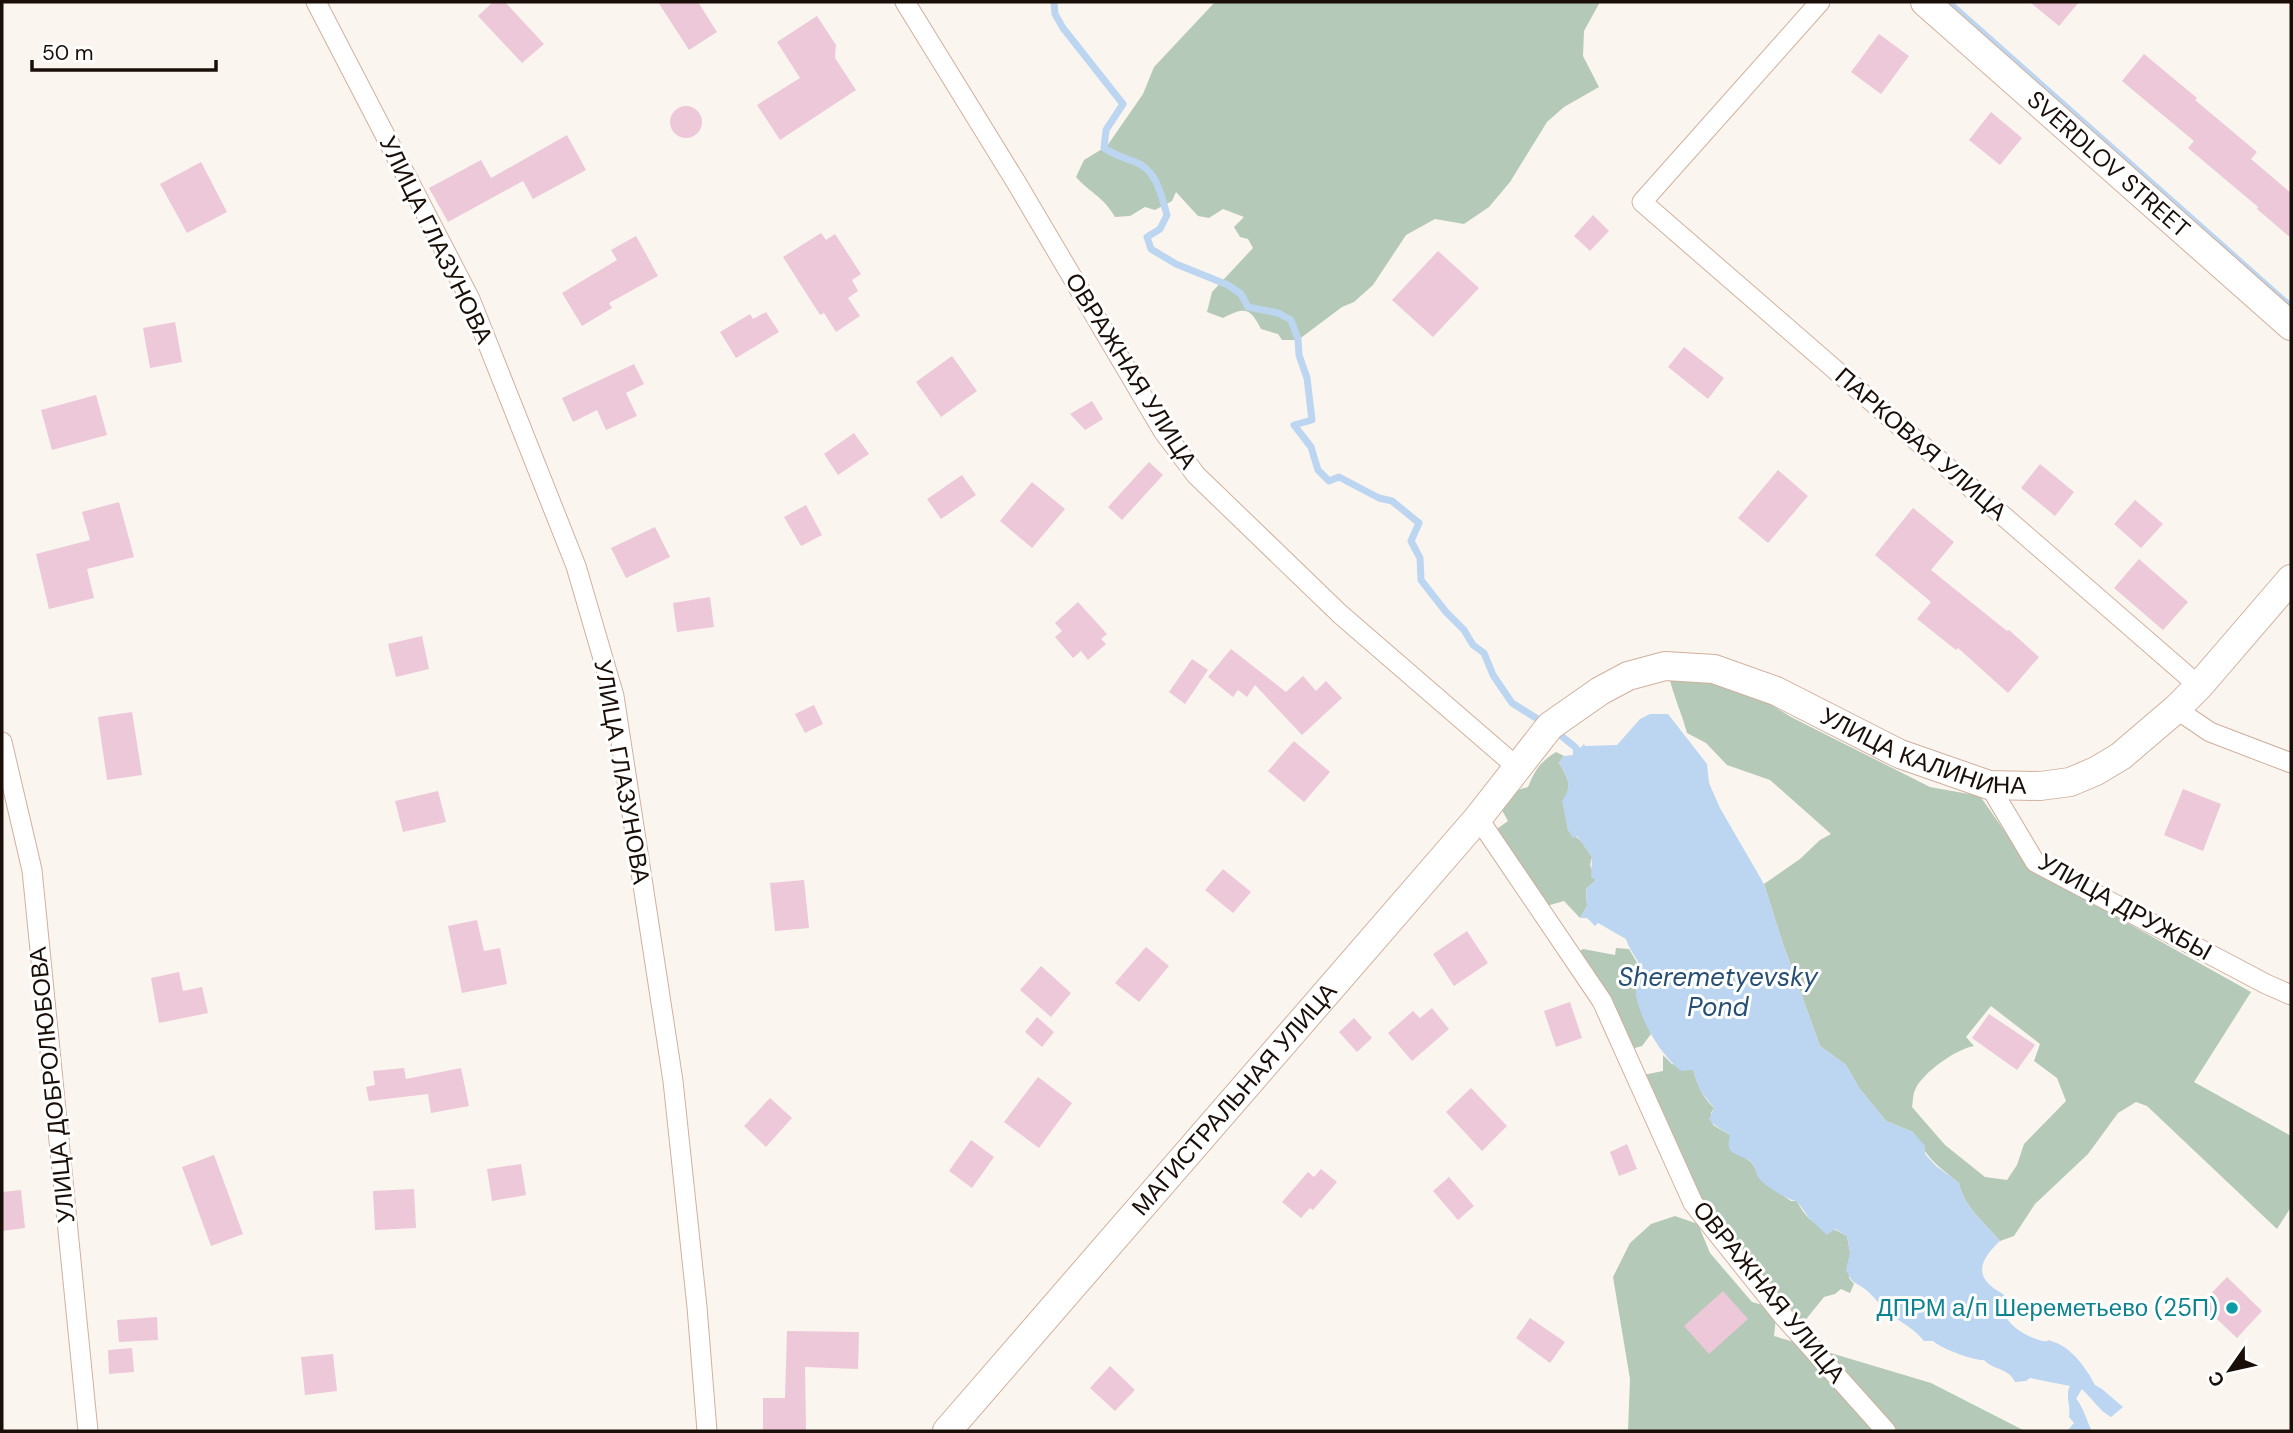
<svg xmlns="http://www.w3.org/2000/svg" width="2293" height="1433" viewBox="0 0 2293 1433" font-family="'DM Sans',sans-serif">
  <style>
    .green { fill: #b4c9b7; fill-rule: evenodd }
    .water { fill: #bcd6f1 }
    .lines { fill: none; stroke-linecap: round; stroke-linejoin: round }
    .stream { stroke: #bcd6f1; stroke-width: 7 }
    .building { fill: #ecc8d9 }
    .street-casing { stroke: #d0b09c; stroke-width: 21 }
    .secondary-casing { stroke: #d0b09c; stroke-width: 30 }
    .street { stroke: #fff; stroke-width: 19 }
    .secondary { stroke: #fff; stroke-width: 28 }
    .culture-dot { fill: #0f9aa8; stroke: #fff; stroke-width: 2.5 }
    .labels { text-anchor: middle; stroke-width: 6; stroke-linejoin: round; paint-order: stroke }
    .street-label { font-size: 24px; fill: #1a0f08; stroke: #fff }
    .culture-label { font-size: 24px; fill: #0d838f; stroke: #fff; text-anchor: end }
    .water-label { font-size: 26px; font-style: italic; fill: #274f74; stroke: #fff }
  </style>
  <rect width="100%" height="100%" fill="#fbf5f0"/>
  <path class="green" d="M1215,2H1600L1584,31L1583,56L1599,87L1564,107L1547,122L1510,182L1489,207L1464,224L1435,219L1406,235L1373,285L1354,302L1342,307L1298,340H1282L1278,334L1261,329C1250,307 1244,307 1223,318L1207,312L1212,292L1253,248L1248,239L1240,237L1234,227L1244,217L1223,209L1209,218L1198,216L1176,192L1172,201L1155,210L1145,207L1130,216L1115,217C1102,195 1091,194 1076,177L1084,160L1107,146L1143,94L1154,67Z
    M1669,677L1714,680L1755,695L1791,717L1930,787L1980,796L2031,869L2251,992L2194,1082L2291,1136V1207L2277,1229L2147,1106L2136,1102L2118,1113L2088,1154L2035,1204L2014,1236L2000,1241C1985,1223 1963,1206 1959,1183C1934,1163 1929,1160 1913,1132L1886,1121L1859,1088L1846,1065L1820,1046L1782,941L1764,884L1800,859L1820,840L1831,834L1770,780L1727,765L1706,743L1687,733C1682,714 1674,697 1669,677ZM1991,1006L2040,1044L2034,1061L2057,1078L2066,1101L2024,1144L2017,1165L2007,1180L1985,1177L1945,1145L1912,1107C1913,1101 1913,1094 1915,1090C1922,1073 1956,1049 1974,1046L1966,1037Z
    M1556,752L1564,756L1559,763C1568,778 1573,786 1563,801L1568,830L1581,841L1592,857L1590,865L1596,880L1586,889L1587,906L1580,918L1564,901L1550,905H1544L1494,831L1508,821L1498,803L1511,792L1528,787C1535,770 1540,762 1556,752Z
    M1616,948L1629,949L1642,971L1641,979L1636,987V995L1651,1034L1642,1046L1635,1048L1629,1046L1577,953L1583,949L1615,955Z
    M1663,1055L1672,1064L1693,1069C1697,1084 1703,1098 1714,1108L1711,1113L1713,1125L1730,1135L1740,1155L1751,1162L1767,1185L1791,1201H1797C1812,1231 1823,1221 1847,1236L1850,1252L1849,1278L1854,1284L1850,1293L1841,1289L1835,1294L1824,1297L1803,1323L1699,1200L1643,1075L1663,1071Z
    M1675,1216L1698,1224L1710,1253L1752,1302L1777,1309L1774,1336L1931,1383L2025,1431H1628L1630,1379L1613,1277L1630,1243L1651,1224Z"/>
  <path class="water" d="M1650,714H1668L1707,764L1709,783L1720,808L1764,884L1782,941L1820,1046L1846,1065L1859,1088L1886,1121L1913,1132L1925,1146V1154L1936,1166L1959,1183C1963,1206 1985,1223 2000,1241C1987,1253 1973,1270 1990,1285C1994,1289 1999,1291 2004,1295C2004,1300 2003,1307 2004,1312C2008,1327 2029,1338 2043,1341C2052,1342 2045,1338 2054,1342C2072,1348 2087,1369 2095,1385L2102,1389L2123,1407L2111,1417C2098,1410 2091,1396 2079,1387L2072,1399C2081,1409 2082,1419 2088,1431H2067L2074,1423L2069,1417C2071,1407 2065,1395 2070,1386L2030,1378L2026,1381L2015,1382C2009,1368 1993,1370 1984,1360C1974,1361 1940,1348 1933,1341H1924C1914,1328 1901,1323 1889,1313C1880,1306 1874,1296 1865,1289C1854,1281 1853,1285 1846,1270L1850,1252L1847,1236L1835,1229L1827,1235L1809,1218L1797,1201C1789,1201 1763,1185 1758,1177C1755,1172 1756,1167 1751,1162C1746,1157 1736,1156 1731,1151C1727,1147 1729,1140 1730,1135L1713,1124L1709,1119L1714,1108L1700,1090L1693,1070L1681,1071C1660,1054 1641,1022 1636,995C1635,986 1642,982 1642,974C1642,963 1629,951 1626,939L1598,923L1595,926L1587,918H1580L1587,906L1586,889L1596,880L1591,877L1592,857L1577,836L1573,838L1568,830L1562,801C1573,786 1568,777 1559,763L1564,756L1573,755V749L1578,745L1580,748L1584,744L1585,746L1617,745L1640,719Z"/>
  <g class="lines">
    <path class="stream" d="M1054,2L1055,14L1063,28L1123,104L1106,130L1104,148C1115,155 1124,158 1135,162C1157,170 1161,195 1167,215L1160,229L1147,237L1151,249L1176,264L1228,285L1241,294L1248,307L1278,313L1291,320L1298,339L1299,355L1307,378L1312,420L1294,425L1311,447L1318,470L1329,481L1339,477L1379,498L1392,501L1419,523L1411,541L1420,558L1421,580L1446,612L1464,630L1473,645L1484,653L1493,675L1512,703L1544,723
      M1948,2L2291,307
      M1554,730L1575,747
      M2079,1387L2072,1399C2081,1409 2082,1419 2088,1431"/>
  </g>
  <path class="building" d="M493,2H505L544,44L522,63L478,16Z
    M658,2H698L717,32L689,50Z
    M2030,2H2079L2059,26Z
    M817,16L836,45L835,58L856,90L780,140L757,105L800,78L777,42Z
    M1879,34L1909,56L1881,94L1851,72Z
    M2144,54L2197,98L2195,100L2257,152L2251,159L2291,193V238L2257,209L2258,207L2188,148L2194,141L2122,81Z
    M670 122a16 16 0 1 1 32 0a16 16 0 1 1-32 0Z
    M1991,112L2022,138L2000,165L1969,140Z
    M567,135L586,170L533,199L523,181L448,222L429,188L481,160L491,178Z
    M201,162L227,212L187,233L160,184Z
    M1593,215L1609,231L1590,251L1574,236Z
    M821,233L826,240L835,234L861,274L852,280L858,291L848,298L860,316L836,332L824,313L820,315L783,257Z
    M636,236L658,276L609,303L612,308L582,326L562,293L617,260L611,250Z
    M1438,251L1479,288L1433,337L1392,300Z
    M766,312L779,332L736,358L720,332L750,314L753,319Z
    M175,322L182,362L150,368L143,328Z
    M1684,347L1724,378L1708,399L1668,367Z
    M952,356L977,391L941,417L916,382Z
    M634,364L644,384L626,393L637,416L606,430L597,410L573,422L562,398Z
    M96,395L107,435L52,450L41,410Z
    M1092,401L1103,419L1085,430L1070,414Z
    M854,433L869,454L838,475L824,454Z
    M1149,462L1163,475L1122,520L1108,507Z
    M2040,464L2074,492L2055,516L2021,488Z
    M1778,470L1808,496L1768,543L1738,518Z
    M962,475L976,495L941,519L927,499Z
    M1032,482L1065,509L1032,548L1000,521Z
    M2135,500L2163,524L2141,548L2114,524Z
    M119,502L134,557L87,569L94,598L49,609L36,554L90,540L82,512Z
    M806,505L822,535L801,546L784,517Z
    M1913,508L1954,542L1931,570L2007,631L2009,630L2039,657L2008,693L1958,648L1956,650L1917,619L1931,602L1875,555Z
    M655,527L670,557L626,578L611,548Z
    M2139,559L2188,602L2163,630L2114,588Z
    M710,597L714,627L677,632L673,603Z
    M1078,602L1107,634L1101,639L1106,644L1088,660L1081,651L1073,658L1055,637L1062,631L1055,623Z
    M422,636L429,669L396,677L388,644Z
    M1231,649L1286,692L1303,676L1316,691L1326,681L1342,698L1302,735L1255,685L1247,697L1238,690L1233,697L1208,677Z
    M1192,659L1208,670L1185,704L1169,692Z
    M814,705L823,724L805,733L795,714Z
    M132,712L142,775L107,780L98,717Z
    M1294,741L1330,772L1304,802L1268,771Z
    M2183,789L2221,804L2203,851L2164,835Z
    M438,791L446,822L403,832L395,801Z
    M1223,869L1251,892L1233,913L1205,890Z
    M804,880L809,928L775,931L770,883Z
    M477,920L484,951L500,948L507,984L462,993L448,926Z
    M1467,931L1488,963L1454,986L1433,954Z
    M1146,947L1169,966L1139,1002L1115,983Z
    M1041,966L1071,993L1051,1017L1020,990Z
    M179,972L183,991L202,987L208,1013L159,1023L151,978Z
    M1570,1002L1582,1038L1556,1047L1544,1011Z
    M1432,1008L1449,1029L1412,1061L1388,1033L1413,1011L1420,1018Z
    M1989,1014L2035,1045L2017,1070L1972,1038Z
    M1037,1017L1054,1032L1042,1047L1025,1032Z
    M1354,1018L1372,1038L1357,1052L1339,1032Z
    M404,1068L406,1079L461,1068L469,1106L431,1113L428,1094L369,1101L366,1087L375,1085L373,1071Z
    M1038,1077L1072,1103L1039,1148L1004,1122Z
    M1471,1088L1507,1126L1482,1151L1446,1112Z
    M770,1098L792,1118L766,1147L744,1126Z
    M971,1140L994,1157L972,1188L949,1171Z
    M1627,1144L1637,1169L1619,1176L1610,1152Z
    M214,1155L243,1234L211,1246L182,1167Z
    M521,1164L526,1195L492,1201L487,1169Z
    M1321,1169L1337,1182L1313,1210L1310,1208L1301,1218L1282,1202L1308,1172L1314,1177Z
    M1449,1177L1474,1206L1458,1220L1433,1191Z
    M414,1189L416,1228L375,1230L373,1191Z
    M21,1190L25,1228L2,1231V1192Z
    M2227,1277L2262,1311L2237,1338L2201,1304Z
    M1723,1291L1748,1319L1709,1354L1684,1326Z
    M157,1317L158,1340L119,1342L117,1320Z
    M1530,1318L1565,1342L1550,1363L1516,1338Z
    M787,1331L859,1332L858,1369L805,1367L806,1431H763V1398H785Z
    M132,1348L134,1372L109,1374L108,1350Z
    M333,1354L337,1391L305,1395L301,1357Z
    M1110,1366L1135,1390L1115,1411L1090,1388Z"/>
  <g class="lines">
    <defs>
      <path id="street" d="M316,2L470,299L576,566L614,696L673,1081L697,1307L707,1431
        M905,2L1016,182L1163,431L1196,475L1340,614L1518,768
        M1820,2L1642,202L2199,686
        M2176,709L2210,732L2291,763
        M2,742L32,870L88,1431
        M1989,785L2035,862L2266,984L2291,995
        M1478,818L1602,1001L1693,1203L1784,1317L1886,1431"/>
      <g id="secondary">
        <path id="s1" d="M1925,2L2291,326"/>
        <path id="s2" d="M947,1431L1478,818L1550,726L1600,691L1628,676L1665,666L1714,669L1776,691L1900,754L1989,785L2040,786L2070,782L2096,771L2121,756L2176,709L2199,686L2291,579"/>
      </g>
    </defs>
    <use href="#street" class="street-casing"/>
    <use href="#secondary" class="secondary-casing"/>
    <use href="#street" class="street"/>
    <use href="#secondary" class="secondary"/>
  </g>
  <circle class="culture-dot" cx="2232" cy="1308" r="7"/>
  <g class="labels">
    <g class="street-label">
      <text dy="8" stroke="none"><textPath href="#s1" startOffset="245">SVERDLOV STREET</textPath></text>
      <text transform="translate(436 240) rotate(64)" y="8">УЛИЦА ГЛАЗУНОВА</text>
      <text transform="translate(1131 371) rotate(58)" y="8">ОВРАЖНАЯ УЛИЦА</text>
      <text transform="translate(1921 444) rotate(41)" y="8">ПАРКОВАЯ УЛИЦА</text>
      <text dy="8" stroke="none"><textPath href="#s2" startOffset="1335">УЛИЦА КАЛИНИНА</textPath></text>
      <text transform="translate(622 772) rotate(80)" y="8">УЛИЦА ГЛАЗУНОВА</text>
      <text transform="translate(2125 907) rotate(29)" y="8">УЛИЦА ДРУЖБЫ</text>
      <text transform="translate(52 1085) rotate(-96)" y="8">УЛИЦА ДОБРОЛЮБОВА</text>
      <text dy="8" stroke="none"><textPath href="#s2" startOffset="439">МАГИСТРАЛЬНАЯ УЛИЦА</textPath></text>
      <text transform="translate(1769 1292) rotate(51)" y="8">ОВРАЖНАЯ УЛИЦА</text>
    </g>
    <g class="culture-label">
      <text x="2218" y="1316">ДПРМ а/п Шереметьево (25П)</text>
    </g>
    <g class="water-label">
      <text x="1718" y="986">Sheremetyevsky<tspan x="1718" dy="30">Pond</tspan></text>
    </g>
  </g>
  <rect width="2293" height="1433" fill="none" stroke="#1a0f08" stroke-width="7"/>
  <g transform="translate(2230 1370) rotate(236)" stroke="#ffffff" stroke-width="5" paint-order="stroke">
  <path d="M0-5L12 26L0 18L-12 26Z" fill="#1a0f08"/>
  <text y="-10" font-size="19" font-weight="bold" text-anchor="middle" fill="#1a0f08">С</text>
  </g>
  <path d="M32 60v10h184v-10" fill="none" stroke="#1a0f08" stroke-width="3.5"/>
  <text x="42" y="60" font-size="21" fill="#1a0f08" stroke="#ffffff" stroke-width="5" paint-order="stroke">50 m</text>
</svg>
